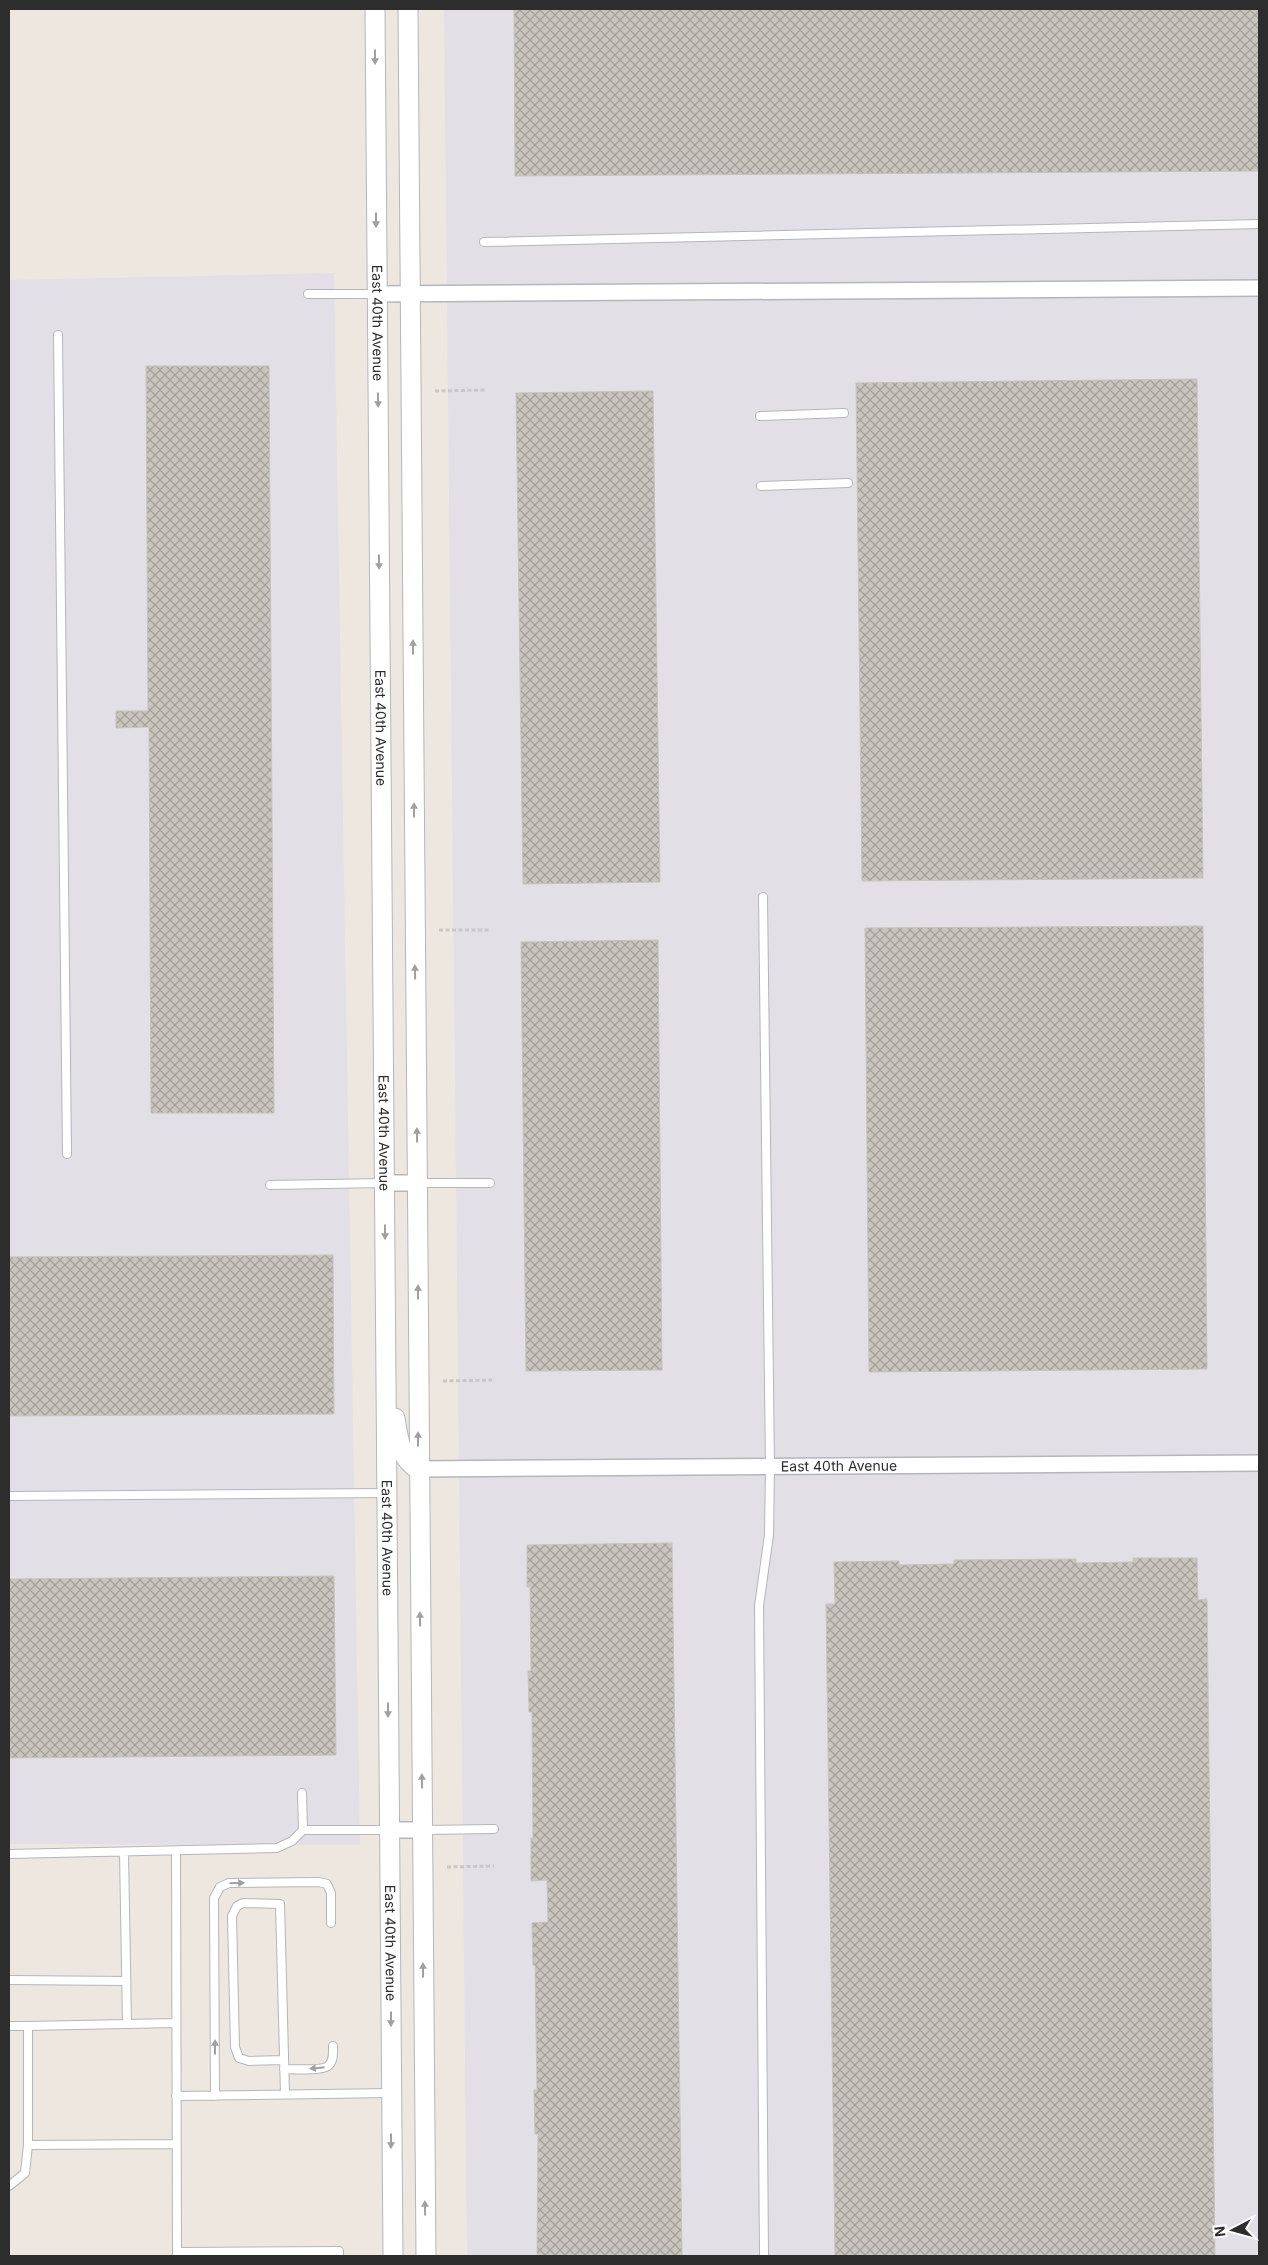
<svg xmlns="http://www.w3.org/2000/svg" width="1268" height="2265" viewBox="0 0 1268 2265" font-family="Inter,sans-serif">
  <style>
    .industrial { fill: #e2e0e6 }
    .building { fill: url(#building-cross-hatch); stroke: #c9c3b9 }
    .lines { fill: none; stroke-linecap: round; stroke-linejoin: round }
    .service-casing { stroke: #b3b6bf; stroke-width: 10 }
    .minor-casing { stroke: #b3b6bf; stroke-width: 18 }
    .tertiary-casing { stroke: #b3b6bf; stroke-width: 21 }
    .path { stroke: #c8c8c8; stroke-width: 3; stroke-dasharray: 4 2.5; stroke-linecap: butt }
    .service { stroke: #fff; stroke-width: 8 }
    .minor { stroke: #fff; stroke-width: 15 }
    .tertiary { stroke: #fff; stroke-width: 19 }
    .oneway { fill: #a0a0a0 }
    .labels { text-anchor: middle; stroke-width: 5; stroke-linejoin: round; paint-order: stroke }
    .street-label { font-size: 14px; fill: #2d2d2d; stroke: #fff }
  </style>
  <defs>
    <pattern id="building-cross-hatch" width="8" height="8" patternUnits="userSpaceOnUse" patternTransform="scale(1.25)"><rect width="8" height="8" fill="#c9c5be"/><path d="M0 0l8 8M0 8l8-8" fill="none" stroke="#a4a09b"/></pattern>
  </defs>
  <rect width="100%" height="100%" fill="#ede7e0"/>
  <path class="industrial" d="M444,9H1259V2256H467Z
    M334,273L360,1845L9,1844V280Z"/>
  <path class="building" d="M514,9H1259V171L515,176Z
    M146,366H269L274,1113H151L149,727L116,728V711H148Z
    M1197,379L1203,878L862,881L856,383Z
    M653,391L660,882L523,884L516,393Z
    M1203,926L1207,1369L869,1372L865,928Z
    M658,940L662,1370L526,1371L521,942Z
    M333,1255L334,1414L9,1416V1257Z
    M672,1543L682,2256H537L538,2134H535L534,2090H537L535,1965H533L532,1923L548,1922L547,1880L531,1881V1838L533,1839L532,1712H529L528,1671H531L530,1587H527V1545Z
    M1133,1558H1197L1198,1600L1207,1599L1215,2256H835L826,1604H835L834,1562L899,1561V1565L954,1564V1560L1076,1559V1563L1133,1562Z
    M334,1576L336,1755L9,1758V1579Z"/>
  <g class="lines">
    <defs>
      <path id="service" d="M484,242L1259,224
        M308,294H377
        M58,335L67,1154
        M760,416L844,413
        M761,486L848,483
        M763,897L770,1467L769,1535L759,1606L764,2256
        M417,1183H490
        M270,1185L385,1183
        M9,1496L387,1493
        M302,1793L303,1830
        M423,1830L494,1829
        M176,1851L177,2256
        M124,1852L127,2024
        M9,1854L277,1848L292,1841L303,1830H389
        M9,1980L126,1981
        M176,2023L28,2026V2145L176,2144
        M9,2026H28
        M284,2060L249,2061L239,2058L235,2047L232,1916L237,1906L243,1903L280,1904L285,2094
        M284,2069C293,2069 322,2071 328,2066C334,2061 333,2053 333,2046
        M176,2096L391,2093
        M215,2096L214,1898L220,1887L229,1883L319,1882L327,1884L331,1893V1923
        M9,2186L25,2173L28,2145
        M177,2252L339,2251V2256"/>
      <g id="minor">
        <path d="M377,294L1259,288"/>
        <path d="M385,1183H417"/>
        <path id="s1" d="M418,1469L1259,1463"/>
        <path d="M389,1830H422"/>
      </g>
      <g id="tertiary">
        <path id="s2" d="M375,9L393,2256"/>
        <path d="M408,9L426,2256"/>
        <path d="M395,1418C398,1436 400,1459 418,1469"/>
      </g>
    </defs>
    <use href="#service" class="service-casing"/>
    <use href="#minor" class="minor-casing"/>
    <use href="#tertiary" class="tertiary-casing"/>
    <path class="path" d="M435,391L485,390
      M439,930H490
      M443,1381L492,1380
      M447,1867L494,1866"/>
    <use href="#service" class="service"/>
    <use href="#minor" class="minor"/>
    <use href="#tertiary" class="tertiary"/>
  </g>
  <defs><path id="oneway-solid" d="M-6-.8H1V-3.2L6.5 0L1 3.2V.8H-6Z" transform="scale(1.25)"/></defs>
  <g class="oneway">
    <use href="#oneway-solid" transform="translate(375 57) rotate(90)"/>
    <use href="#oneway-solid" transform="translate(376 220) rotate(90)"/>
    <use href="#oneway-solid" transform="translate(378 400) rotate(89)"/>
    <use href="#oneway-solid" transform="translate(379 562) rotate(89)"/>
    <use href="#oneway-solid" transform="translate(413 647) rotate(-90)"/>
    <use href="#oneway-solid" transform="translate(414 810) rotate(-90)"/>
    <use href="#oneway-solid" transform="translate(415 972) rotate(-91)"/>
    <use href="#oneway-solid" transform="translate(417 1135) rotate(-91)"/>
    <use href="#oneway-solid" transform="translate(385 1232) rotate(90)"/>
    <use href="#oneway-solid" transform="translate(418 1292) rotate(-90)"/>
    <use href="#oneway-solid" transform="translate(418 1439) rotate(-90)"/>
    <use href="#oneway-solid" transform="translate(420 1619) rotate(-91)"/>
    <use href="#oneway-solid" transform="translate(388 1710) rotate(90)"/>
    <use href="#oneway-solid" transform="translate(422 1781) rotate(-91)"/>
    <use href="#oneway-solid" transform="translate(237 1883) rotate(-1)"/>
    <use href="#oneway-solid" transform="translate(423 1970) rotate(-90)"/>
    <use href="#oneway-solid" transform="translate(391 2019) rotate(90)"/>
    <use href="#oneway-solid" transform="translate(215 2047) rotate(-90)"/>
    <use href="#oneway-solid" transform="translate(317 2068) rotate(174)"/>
    <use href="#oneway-solid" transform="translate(391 2141) rotate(90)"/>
    <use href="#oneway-solid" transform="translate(425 2208) rotate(-91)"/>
  </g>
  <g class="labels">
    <g class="street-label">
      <text dy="5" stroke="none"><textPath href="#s2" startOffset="314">East 40th Avenue</textPath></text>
      <text dy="5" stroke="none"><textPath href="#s2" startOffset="719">East 40th Avenue</textPath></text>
      <text dy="5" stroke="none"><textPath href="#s2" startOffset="1124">East 40th Avenue</textPath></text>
      <text dy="5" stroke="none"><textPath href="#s1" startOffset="421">East 40th Avenue</textPath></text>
      <text dy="5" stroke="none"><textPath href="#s2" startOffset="1529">East 40th Avenue</textPath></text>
      <text dy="5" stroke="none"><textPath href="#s2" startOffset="1934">East 40th Avenue</textPath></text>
    </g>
  </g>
  <rect width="1268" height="2265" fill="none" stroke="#2d2d2d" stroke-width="20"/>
  <g transform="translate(1233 2230) rotate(264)" stroke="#ffffff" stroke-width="4" paint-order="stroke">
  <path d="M0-4L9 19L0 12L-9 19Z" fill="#2d2d2d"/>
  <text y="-8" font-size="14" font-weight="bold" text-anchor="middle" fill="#2d2d2d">N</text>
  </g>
</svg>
